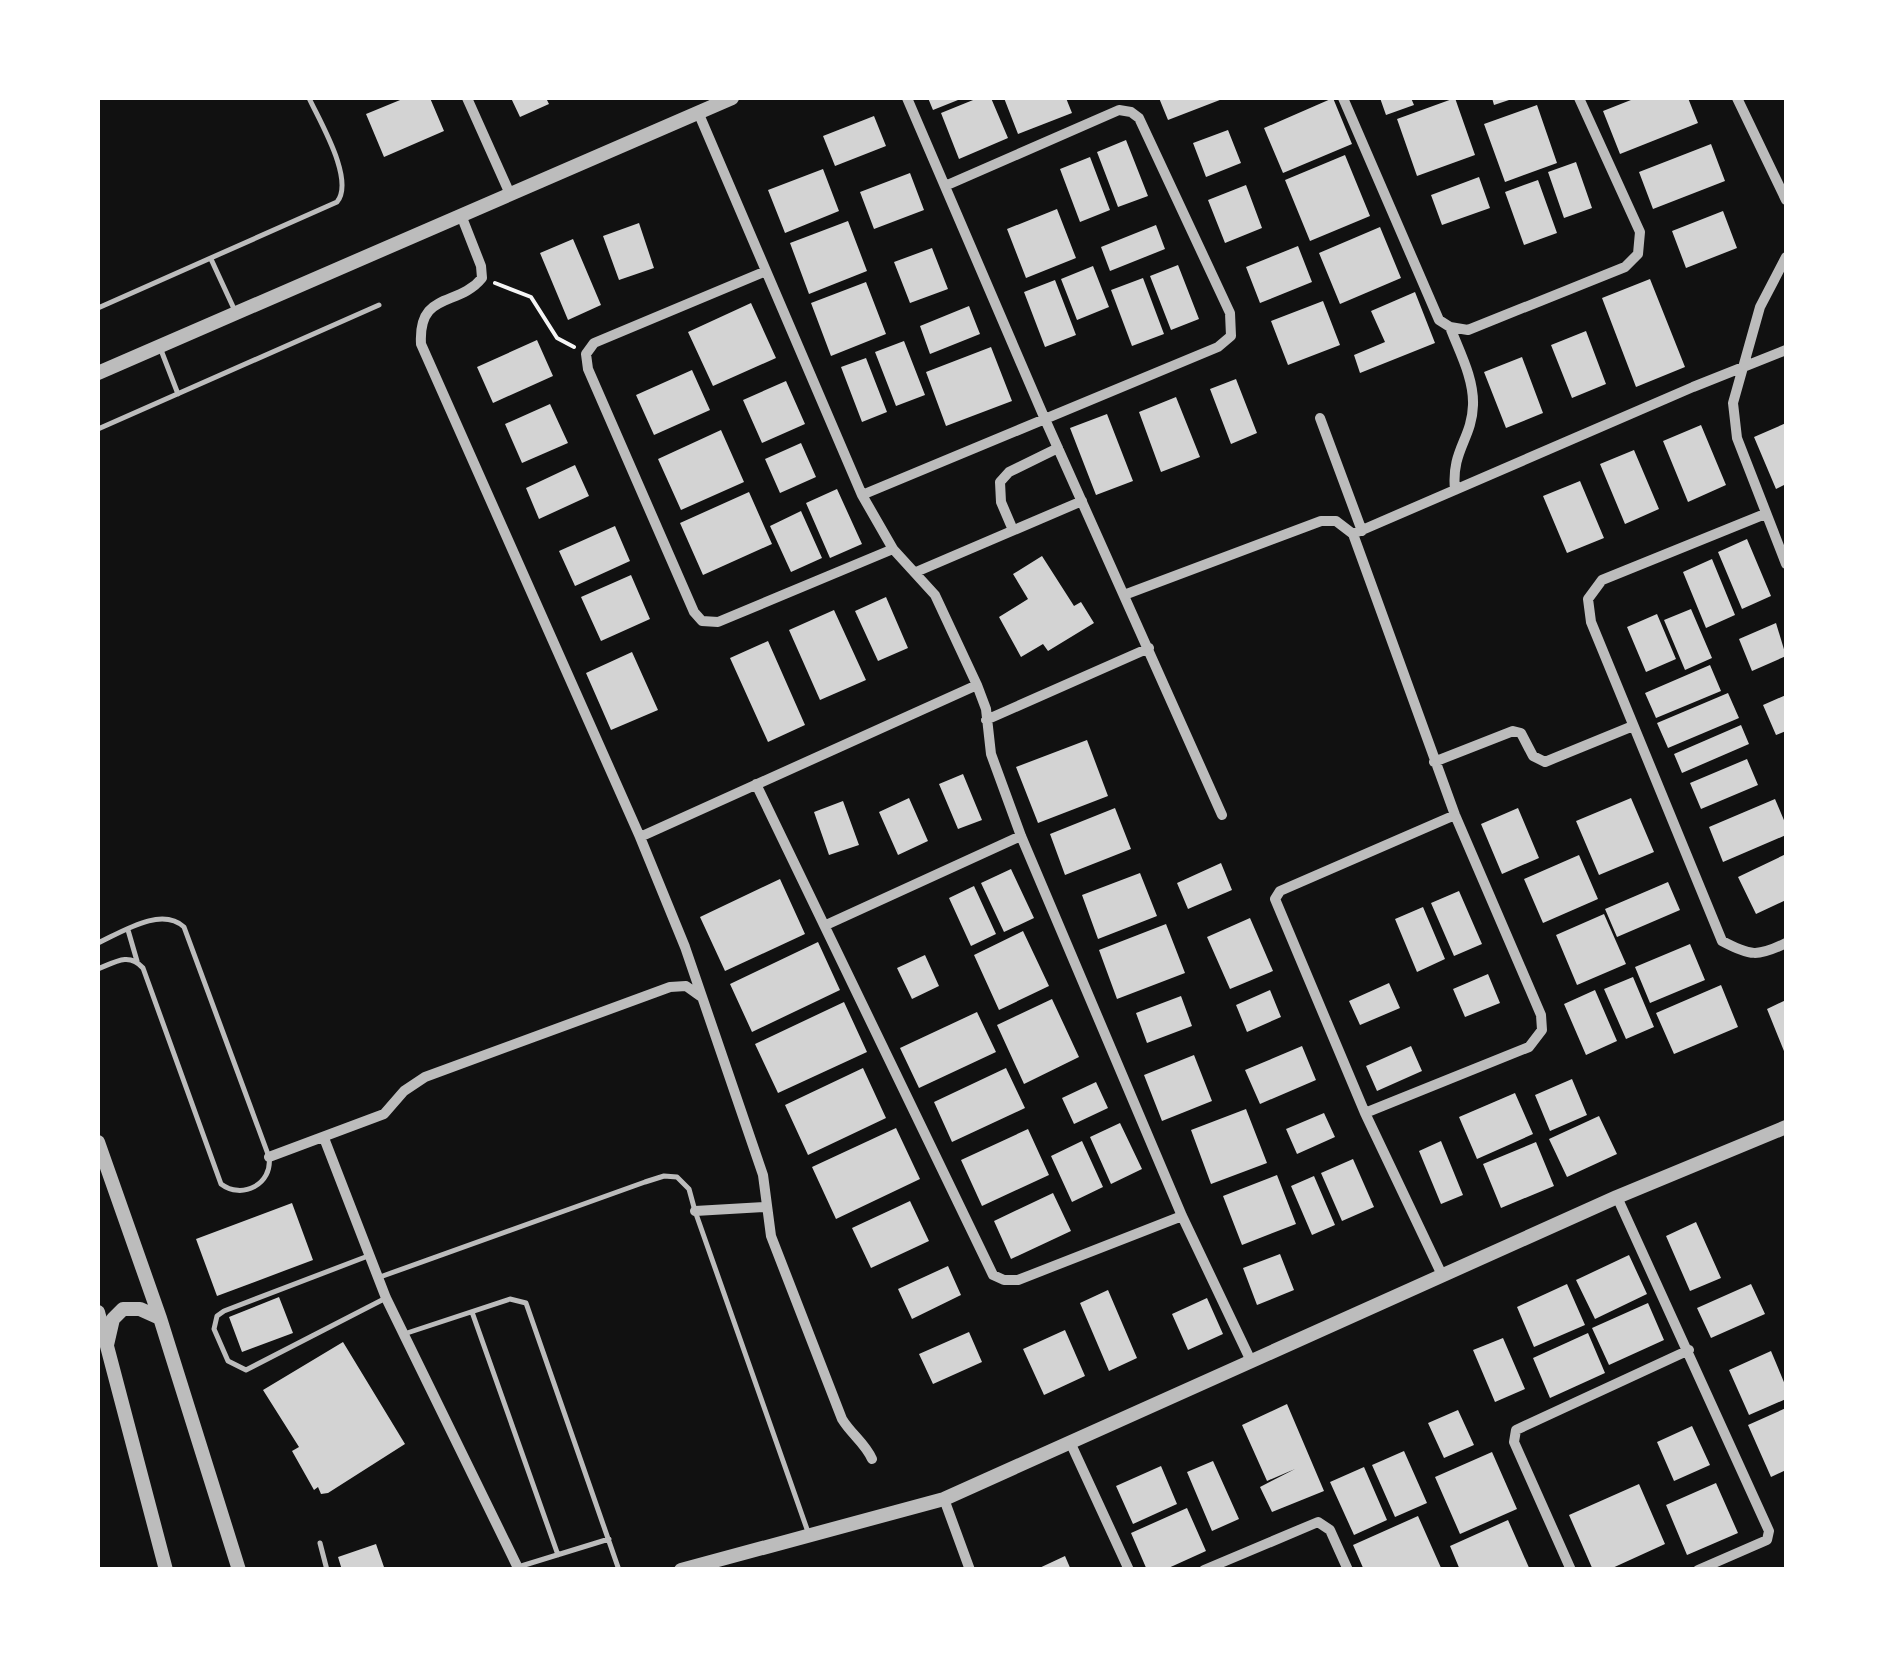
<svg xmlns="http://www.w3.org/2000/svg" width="1884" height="1667" viewBox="0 0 1884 1667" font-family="'Exo 2',sans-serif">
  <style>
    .building { fill: #d3d3d3 }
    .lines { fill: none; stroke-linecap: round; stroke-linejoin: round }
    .path { stroke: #f5f5f5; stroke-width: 4 }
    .service { stroke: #bcbcbc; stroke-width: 5 }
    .minor { stroke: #bcbcbc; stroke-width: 10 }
    .tertiary { stroke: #bcbcbc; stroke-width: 14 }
  </style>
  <rect width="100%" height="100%" fill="#111"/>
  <path class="building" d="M405,98H430L444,131L384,157L366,114Z
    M511,98H546L549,104L520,117Z
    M928,98H963L933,110Z
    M978,98H991L1008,138L959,159L941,113Z
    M1004,98H1066L1072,113L1018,134Z
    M1159,98H1225L1168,120Z
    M1333,98L1352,144L1283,173L1264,128Z
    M1380,98H1411L1414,105L1386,115Z
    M1455,98L1475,155L1417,176L1397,119Z
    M1492,98H1515L1494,105Z
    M1636,98H1688L1698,123L1620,154L1603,111Z
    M1537,105L1557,163L1505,182L1484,124Z
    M874,116L886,146L835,166L823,136Z
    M1228,130L1241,163L1206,177L1193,143Z
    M1126,140L1148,196L1118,207L1097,152Z
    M1711,144L1725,181L1653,209L1639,172Z
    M1345,155L1370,216L1310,241L1285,180Z
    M1090,157L1110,210L1080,222L1060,169Z
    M1576,162L1592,208L1564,218L1548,172Z
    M823,169L839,211L785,233L768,190Z
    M910,173L924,210L874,229L860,192Z
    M1479,177L1490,208L1442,225L1431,195Z
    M1538,180L1557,233L1524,245L1505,192Z
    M1246,185L1262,228L1225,243L1208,200Z
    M1057,209L1076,258L1026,278L1007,229Z
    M1723,211L1737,248L1686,268L1672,231Z
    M848,221L867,271L809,294L790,243Z
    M639,223L654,268L619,280L603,236Z
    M1156,225L1165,249L1110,271L1101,247Z
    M1380,227L1401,278L1340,304L1319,253Z
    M573,239L601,305L568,320L540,253Z
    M1298,246L1312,282L1260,303L1246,267Z
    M932,248L948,289L910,303L894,262Z
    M1178,265L1199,319L1171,330L1150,276Z
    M1093,266L1109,307L1077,320L1061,279Z
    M1143,278L1164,334L1132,346L1111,290Z
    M1650,279L1685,367L1636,387L1602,298Z
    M1055,280L1076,335L1045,347L1024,292Z
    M866,282L886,334L831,356L811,303Z
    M1415,292L1435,343L1360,373L1354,355L1385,342L1371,311Z
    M1323,301L1340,345L1288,365L1271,321Z
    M751,303L776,358L713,386L688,332Z
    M969,306L980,334L930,354L920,326Z
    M1586,331L1606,384L1572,398L1551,345Z
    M537,340L553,376L493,403L477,367Z
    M904,341L925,395L896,406L875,352Z
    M991,347L1012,401L946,426L926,372Z
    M1522,357L1543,413L1506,428L1484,372Z
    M866,358L887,412L862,422L841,367Z
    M692,370L710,410L654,435L636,395Z
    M1236,379L1257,433L1231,444L1210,389Z
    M786,381L805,424L762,443L743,400Z
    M1176,397L1200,457L1161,472L1139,412Z
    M550,404L568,443L522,463L505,424Z
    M1107,414L1133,481L1096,495L1070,428Z
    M1786,423V484L1776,489L1754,437Z
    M1701,425L1726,485L1688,502L1663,441Z
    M721,430L744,482L681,510L658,459Z
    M801,443L816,477L780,493L765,459Z
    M1634,450L1659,509L1625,524L1600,464Z
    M575,465L589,496L539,519L526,488Z
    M1580,481L1604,538L1567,553L1543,496Z
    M837,489L862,544L830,558L806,503Z
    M749,492L772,544L703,575L680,523Z
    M801,511L822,558L791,572L770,526Z
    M615,526L630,561L575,586L559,551Z
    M1747,539L1771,596L1742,609L1718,552Z
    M1042,556L1074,606L1081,602L1094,623L1048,651L1043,644L1021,657L999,617L1028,599L1013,574Z
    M1712,559L1735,615L1706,628L1683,572Z
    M631,575L650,619L601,641L581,597Z
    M886,597L908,648L878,661L855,611Z
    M1691,609L1712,658L1685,670L1664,620Z
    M834,610L866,680L820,700L789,630Z
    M1657,614L1676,659L1646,672L1627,627Z
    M1776,623L1786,656L1752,671L1739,639Z
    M768,641L805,725L768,742L730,658Z
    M632,652L658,710L611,730L586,673Z
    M1710,665L1721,691L1656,718L1645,693Z
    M1728,693L1739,718L1668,748L1657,723Z
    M1786,695V731L1776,735L1763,705Z
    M1741,725L1749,744L1682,773L1674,754Z
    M1087,740L1108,796L1038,823L1016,767Z
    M1747,759L1758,785L1701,809L1690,783Z
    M963,774L982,820L958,829L939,784Z
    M909,798L928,841L898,855L879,812Z
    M1631,798L1654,852L1599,875L1576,821Z
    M1775,799L1786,825V835L1723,862L1709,827Z
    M843,801L859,845L829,855L814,812Z
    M1115,808L1131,849L1065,875L1050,834Z
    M1518,808L1539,858L1502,874L1481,824Z
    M1786,854V900L1756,914L1738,877Z
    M1579,855L1598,899L1543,923L1524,879Z
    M1221,863L1232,890L1188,909L1177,883Z
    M1011,869L1034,918L1004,932L981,883Z
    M1140,873L1157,916L1098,939L1082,895Z
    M780,879L805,934L725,971L700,917Z
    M1668,882L1680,910L1617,937L1605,909Z
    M974,886L996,934L971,946L949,898Z
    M1459,891L1482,944L1454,956L1431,903Z
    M1423,907L1445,959L1417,972L1395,919Z
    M1604,914L1626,964L1577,985L1556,935Z
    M1250,918L1273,971L1230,989L1207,937Z
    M1166,924L1185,973L1117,999L1099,950Z
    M1023,931L1049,986L999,1010L974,955Z
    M818,942L840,990L752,1032L730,984Z
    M1690,944L1705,980L1650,1003L1635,967Z
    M925,955L939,986L912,999L897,968Z
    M1488,974L1500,1003L1465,1017L1453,989Z
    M1633,977L1654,1027L1626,1039L1604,989Z
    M1389,983L1400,1008L1360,1025L1349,1001Z
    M1721,985L1738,1027L1674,1054L1656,1013Z
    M1270,990L1281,1017L1247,1032L1236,1005Z
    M1595,990L1617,1041L1586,1055L1564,1004Z
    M1181,996L1192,1026L1147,1043L1136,1013Z
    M1052,999L1079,1057L1024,1084L997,1025Z
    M1786,1000V1056L1767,1009Z
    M844,1002L867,1052L778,1093L755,1044Z
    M977,1012L996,1052L919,1088L900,1048Z
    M1302,1046L1316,1080L1260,1104L1245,1070Z
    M1411,1046L1422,1071L1377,1091L1366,1066Z
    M1194,1055L1212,1101L1162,1121L1144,1075Z
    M863,1068L886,1118L808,1155L785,1105Z
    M1006,1068L1025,1108L952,1142L934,1102Z
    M1572,1079L1587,1115L1550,1131L1535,1095Z
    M1096,1082L1108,1108L1074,1124L1062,1098Z
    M1515,1093L1533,1134L1477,1159L1459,1117Z
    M1246,1109L1267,1163L1211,1184L1191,1130Z
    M1324,1113L1335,1137L1297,1154L1286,1129Z
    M1599,1116L1617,1154L1567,1177L1549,1139Z
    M1120,1123L1142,1169L1111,1184L1090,1137Z
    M896,1128L920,1179L836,1219L812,1167Z
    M1028,1129L1049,1175L982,1206L961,1160Z
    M1082,1141L1103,1187L1072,1202L1051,1156Z
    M1441,1141L1463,1195L1441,1204L1419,1151Z
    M1536,1142L1554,1186L1501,1208L1483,1164Z
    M1353,1159L1374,1207L1342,1221L1321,1173Z
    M1277,1175L1296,1224L1242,1245L1223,1196Z
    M1314,1176L1335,1225L1312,1235L1291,1186Z
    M1053,1193L1071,1231L1011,1259L994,1221Z
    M910,1201L929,1241L871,1268L852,1228Z
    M292,1203L313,1260L217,1296L196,1239Z
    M1696,1222L1721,1278L1690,1291L1666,1236Z
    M1280,1254L1294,1290L1257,1305L1243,1268Z
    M1629,1255L1647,1294L1595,1319L1576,1280Z
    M948,1266L961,1295L912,1319L898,1289Z
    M1567,1284L1585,1325L1534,1347L1517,1307Z
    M1751,1284L1765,1314L1711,1338L1697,1308Z
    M1108,1290L1137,1358L1109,1371L1080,1303Z
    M279,1297L293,1333L242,1352L229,1317Z
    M1207,1298L1223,1334L1188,1350L1172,1314Z
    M1648,1303L1664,1340L1609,1365L1592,1328Z
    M1065,1330L1085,1376L1044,1395L1023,1349Z
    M969,1332L982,1362L933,1384L919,1354Z
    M1588,1333L1605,1373L1550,1398L1533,1358Z
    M1503,1338L1525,1389L1495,1402L1473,1350Z
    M343,1342L405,1444L328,1493L321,1494L318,1487L314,1490L292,1451L299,1447L263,1390Z
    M1771,1351L1786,1387V1399L1749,1415L1729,1370Z
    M1287,1404L1324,1491L1272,1512L1260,1487L1295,1469L1267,1481L1242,1425Z
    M1786,1408V1470L1771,1477L1748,1425Z
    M1458,1410L1474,1445L1444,1458L1428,1423Z
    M1692,1426L1710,1465L1674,1481L1657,1442Z
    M1404,1451L1427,1503L1395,1517L1372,1465Z
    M1492,1452L1517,1509L1460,1534L1435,1477Z
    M1213,1461L1239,1519L1212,1531L1187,1472Z
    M1161,1466L1177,1504L1133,1524L1116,1486Z
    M1364,1467L1387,1520L1354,1535L1330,1482Z
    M1716,1483L1738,1533L1687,1555L1666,1505Z
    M1639,1484L1665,1544L1608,1570H1593L1569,1515Z
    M1187,1508L1206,1551L1164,1570H1147L1131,1533Z
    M1418,1516L1442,1570H1364L1353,1545Z
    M1508,1520L1530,1570H1460L1450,1546Z
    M376,1544L385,1570H342L338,1557Z
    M1065,1556L1071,1570H1035Z"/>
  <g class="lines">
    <path class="path" d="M495,283L531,297L557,338L574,347"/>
    <path class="service" d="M211,259L235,311
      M98,308L337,202C355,180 320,122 309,98
      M161,350L178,394
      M98,429L379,305
      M128,930L137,961
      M98,943C122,932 161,906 184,927L269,1157C273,1184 242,1200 221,1184L143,968C129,952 115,962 98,969
      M368,1256L224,1311L217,1316L214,1329L228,1361L246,1370L384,1299
      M380,1277L645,1182L664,1176L677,1177L689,1189L695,1211L808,1532
      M472,1312L558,1555
      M404,1334L510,1299L526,1303L619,1570
      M320,1543L327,1570
      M518,1567L609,1539"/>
    <path class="minor" d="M467,98L510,194
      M907,98L1044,417L1222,815
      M1343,98L1439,320L1450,327L1468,330L1625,267L1638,254L1640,232L1579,98
      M1737,98L1786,200
      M698,112L862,495L893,549L935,595L977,685L986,709L991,754L1021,836L1182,1216L1251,1361
      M461,215L481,266L482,278C458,308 418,290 421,344L640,837L685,947L763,1175L771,1236L842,1419C851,1434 865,1443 872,1459
      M1786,257L1760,307L1733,403L1737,438L1786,564
      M766,271L594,343L586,354L588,369L694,612L702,621L718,622L893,549
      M1450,327C1459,351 1474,378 1473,405C1472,439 1451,450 1455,490
      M1320,418L1362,531
      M862,495L1218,347L1231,336L1230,313L1139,118L1131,112L1119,110L945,186
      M1765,514L1602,580L1588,599L1591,622L1722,941C1750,956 1758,957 1786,943
      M1013,530L1001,502L1000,482L1009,472L1058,448
      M1353,534L1693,387L1786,350
      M916,572L1082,501
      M1124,595L1321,521H1336L1353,534L1455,815L1541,1015L1542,1030L1529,1047L1365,1113
      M986,720L1149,648
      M1434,762L1513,731L1521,733L1533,756L1545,762L1633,726
      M756,784L993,1275L1004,1280H1018L1182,1216
      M640,837L977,685
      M826,925L1021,836
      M324,1138L386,1298L519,1570
      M269,1157L384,1114L404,1091L425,1077L670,987L686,986L700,996
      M1617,1197L1769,1531L1767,1540L1698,1570
      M695,1211L765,1207
      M1442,1275L1365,1113L1275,899L1280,891L1455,815
      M1070,1442L1129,1570
      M944,1499L970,1570
      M1204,1570L1318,1522L1330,1530L1348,1570
      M1571,1570L1514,1442L1516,1430L1689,1350"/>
    <path class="tertiary" d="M98,373L732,98
      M98,1142L160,1318L239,1570
      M98,1312L166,1570
      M107,1345L113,1319L123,1309H140L160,1318
      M681,1570L944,1499L1617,1197L1786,1127"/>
  </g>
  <rect width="1884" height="1667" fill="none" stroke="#ffffff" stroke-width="200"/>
</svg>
